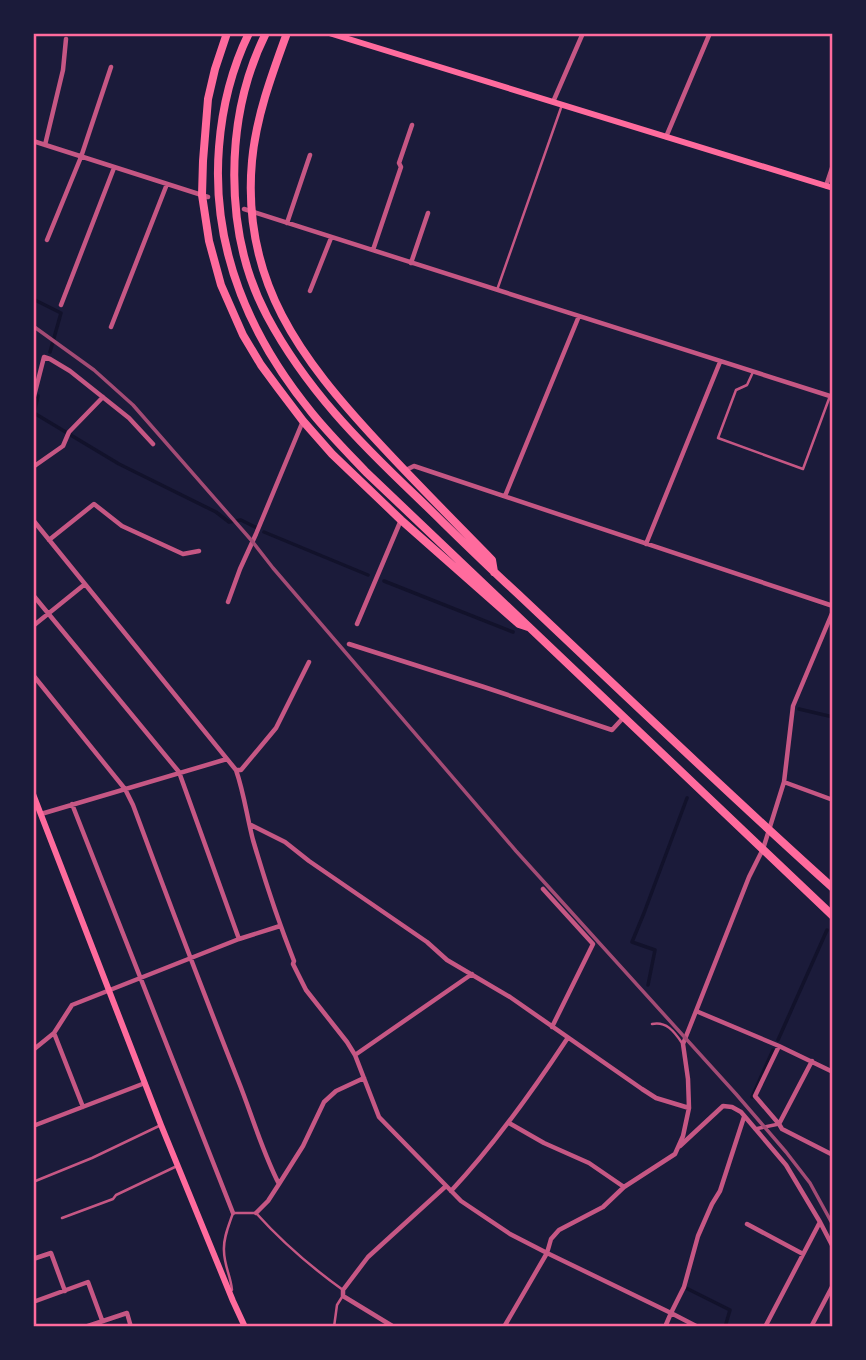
<svg xmlns="http://www.w3.org/2000/svg" width="866" height="1360" viewBox="0 0 866 1360" font-family="'Fira Sans',sans-serif">
  <style>
    .lines { fill: none; stroke-linecap: round; stroke-linejoin: round }
    .stream { stroke: #12122b; stroke-width: 3.5 }
    .service { stroke: #c65784; stroke-width: 2.5 }
    .pedestrian { stroke: #c65784; stroke-width: 3.5 }
    .minor { stroke: #c65784; stroke-width: 4.5 }
    .secondary { stroke: #ff6b9d; stroke-width: 6 }
    .trunk { stroke: #ff6b9d; stroke-width: 8 }
    .rail { stroke: #a44b75; stroke-width: 3.5 }
    .neatline { fill: none; stroke: #ff6b9d; stroke-width: 2.5 }
  </style>
  <rect width="100%" height="100%" fill="#1b1b3a"/>
  <g class="lines">
    <path class="stream" d="M33,299L61,313L50,352
      M38,396L34,413L119,464L216,512L229,522L241,520L255,527
      M264,532L368,575
      M384,581L513,632
      M799,709L833,717
      M648,985L655,950L632,942L644,913L687,798
      M778,1040L827,930
      M752,1097L773,1050
      M684,1287L730,1310L725,1327"/>
    <path class="service" d="M497,290L562,105
      M753,372L747,385L736,390L718,438L803,469L830,396
      M652,1024C666,1021 674,1031 682,1043
      M33,1182L92,1158L161,1125
      M62,1218L113,1199L116,1195L177,1166
      M232,1290C231,1277 224,1265 224,1251C223,1238 229,1225 233,1213H256C282,1242 311,1267 343,1290
      M334,1327L337,1305L342,1297"/>
    <path class="pedestrian" d="M755,1129L779,1124"/>
    <path class="minor" d="M553,102L583,33
      M666,137L710,33
      M33,141L208,197
      M45,145L63,70L66,39
      M826,186L833,165
      M244,209L833,397
      M287,223L310,155
      M47,240L81,157L111,67
      M373,250L401,167L399,163L412,125
      M411,263L428,213
      M310,291L331,238
      M61,305L114,168
      M111,327L167,184
      M33,400L44,357L50,359L70,371L129,418L153,444
      M33,467L63,446L69,432L103,397
      M406,470L414,466L833,606
      M505,496L579,316
      M33,520L236,770C244,793 247,817 253,840C265,881 278,921 294,961L293,964L306,990L347,1042L355,1055L379,1117L461,1201L510,1234L547,1253L671,1313L665,1327
      M49,540L94,504L122,526L183,554L199,551
      M646,544L720,362
      M33,595L179,772L239,939
      M228,602L240,569L256,534L303,421
      M357,624L401,520
      M33,626L85,584
      M349,644L484,687L612,730L623,718
      M33,675L125,789L133,805C167,897 202,989 238,1080C252,1115 262,1151 279,1184L268,1201L256,1213
      M236,770H241L276,728L309,662
      M784,782L833,800
      M72,804L233,1213
      M41,814L227,759
      M251,825L285,842L309,861L427,942L447,960L510,997L642,1089L656,1098L689,1108
      M543,889L593,944L552,1027
      M696,1011L779,1046L833,1072
      M54,1033L83,1107
      M33,1050L54,1033L72,1005L239,939L280,926
      M355,1055L472,974
      M812,1061L779,1124L782,1129L833,1155
      M509,1123L544,1143L589,1163L624,1187
      M779,1124L755,1096L779,1046
      M33,1126L145,1083
      M680,1146L723,1106L732,1107L741,1112L786,1165L820,1222L833,1247
      M279,1184L303,1146L324,1102L336,1091L364,1078
      M451,1191C495,1144 532,1092 567,1039
      M747,1224L803,1254
      M33,1259L51,1253L65,1291
      M33,1302L88,1282L102,1320
      M85,1327L127,1313L131,1327
      M394,1327L343,1296V1290L368,1257L446,1186
      M504,1327L547,1253L551,1239L559,1230L603,1207L624,1187L675,1154L683,1136L689,1108L688,1079L683,1044L749,877L763,849L784,782L793,706L833,611
      M698,1327L671,1313L684,1287L698,1236L712,1204L720,1191L744,1117
      M765,1327L820,1222
      M811,1327L833,1285"/>
    <path class="secondary" d="M329,33L833,188
      M33,794L161,1125L233,1301L245,1327"/>
    <path class="trunk" d="M227,33L215,69L208,99L203,161L202,195L209,241L221,285L243,335L261,365L278,388L303,421L332,454L401,520L519,624L528,627
      M249,33C232,68 222,108 219,147C211,247 249,336 312,413C329,434 348,453 366,472L833,916
      M266,33C224,117 223,233 267,316C306,389 359,442 418,498C451,530 484,563 518,594C622,692 726,792 833,888
      M287,33C272,74 256,117 252,161C241,281 301,359 378,442C415,482 454,521 492,560L494,572"/>
    <path class="rail" d="M33,326L94,370L133,405L252,541L273,568L516,851L736,1094L786,1152L810,1183L833,1225"/>
  </g>
  <rect width="866" height="1360" fill="none" stroke="#1b1b3a" stroke-width="70"/>
  <rect x="35" y="35" width="796" height="1290" class="neatline"/>
</svg>
